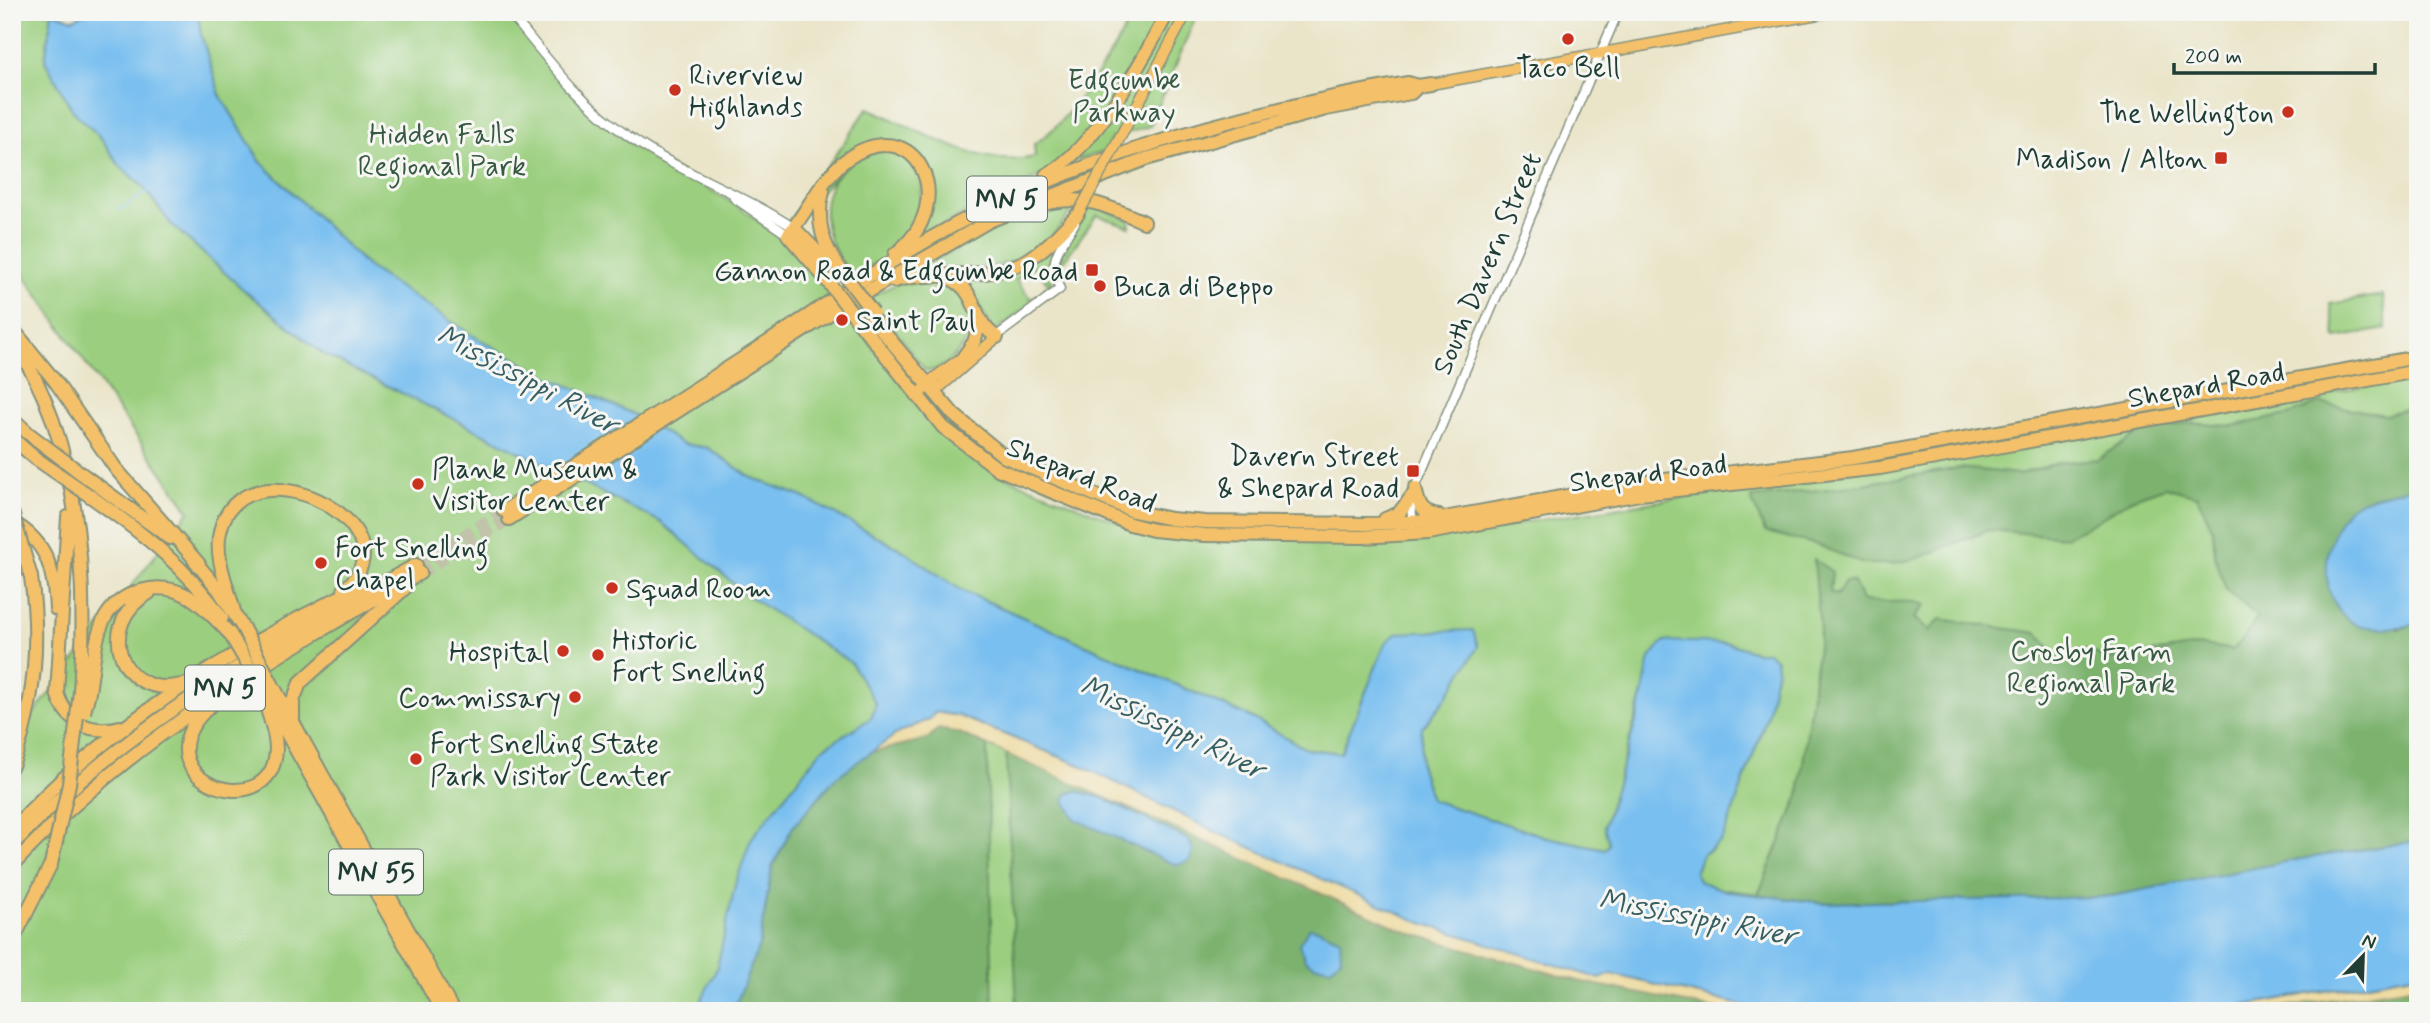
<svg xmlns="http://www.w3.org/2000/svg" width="2430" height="1023" viewBox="0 0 2430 1023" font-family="Mynerve,sans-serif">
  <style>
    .green { fill: #9bcf7f; stroke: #5d865a; stroke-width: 2 }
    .forest { fill: #7cb26e; stroke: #4e7851; stroke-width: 2 }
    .sand { fill: #eeda9e; stroke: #868c69; stroke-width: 2 }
    .water { fill: #79bff0; stroke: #4c7e92; stroke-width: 2 }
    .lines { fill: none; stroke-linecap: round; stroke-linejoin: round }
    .stream { stroke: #79bff0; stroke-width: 2 }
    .highway-tunnel { stroke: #c1c3ab; stroke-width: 12; stroke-dasharray: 12 6; stroke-linecap: butt }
    .minor-casing { stroke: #84917e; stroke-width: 11 }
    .major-casing { stroke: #84917e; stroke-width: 13 }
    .highway-casing { stroke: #84917e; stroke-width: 16 }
    .minor { stroke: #fff; stroke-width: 8 }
    .major { stroke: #f4c16a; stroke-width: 10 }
    .highway { stroke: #f4c16a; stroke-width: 12 }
    .major-bridge-casing { stroke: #84917e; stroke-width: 13; stroke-linecap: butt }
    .highway-bridge-casing { stroke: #84917e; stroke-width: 16; stroke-linecap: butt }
    .major-bridge { stroke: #f4c16a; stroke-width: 10 }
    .highway-bridge { stroke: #f4c16a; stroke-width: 12 }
    .poi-dot { fill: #c8321e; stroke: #f6f6f2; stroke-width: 2.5 }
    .labels { text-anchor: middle; stroke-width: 6; stroke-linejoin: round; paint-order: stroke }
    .shield { fill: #f6f6f2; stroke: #60746d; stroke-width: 2 }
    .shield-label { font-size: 26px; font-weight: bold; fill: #1f3d34 }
    .poi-label { font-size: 28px; fill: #1f3d34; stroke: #f6f6f2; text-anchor: start }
    .park-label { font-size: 28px; fill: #385a43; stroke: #f6f6f2 }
    .street-label { font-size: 28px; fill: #1f3d34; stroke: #f6f6f2 }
    .water-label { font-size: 30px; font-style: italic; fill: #365e63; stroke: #f6f6f2 }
  </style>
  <rect width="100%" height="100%" fill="#f6f6f2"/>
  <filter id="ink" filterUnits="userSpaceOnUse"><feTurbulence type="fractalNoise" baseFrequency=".0143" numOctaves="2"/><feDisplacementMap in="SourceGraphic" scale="14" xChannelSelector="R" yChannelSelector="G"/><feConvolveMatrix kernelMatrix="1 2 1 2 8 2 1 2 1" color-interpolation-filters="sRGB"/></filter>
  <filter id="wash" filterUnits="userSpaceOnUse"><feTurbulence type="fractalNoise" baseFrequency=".00686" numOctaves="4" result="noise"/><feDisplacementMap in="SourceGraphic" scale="28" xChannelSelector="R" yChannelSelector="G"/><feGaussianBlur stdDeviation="1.57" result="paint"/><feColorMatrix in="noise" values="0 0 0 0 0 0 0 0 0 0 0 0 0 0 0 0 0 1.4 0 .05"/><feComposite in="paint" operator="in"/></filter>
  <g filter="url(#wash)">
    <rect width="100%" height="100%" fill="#eae5c9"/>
    <path class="green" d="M12,12H52L45,61L73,111L102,139L120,166L144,188L171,224L245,291L323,354L661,522L747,595L851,662L1422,923L1766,1011H12V742L189,511L12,258Z
      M198,12H507L584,106L624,139L736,205L788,242L941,430L974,459L998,474L1143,532L1410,540L2185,419L2418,376V841L1824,903L1714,888L1698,881L1694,874L1702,855L1712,849L1728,825L1767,716L1777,668L1776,660L1768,652H1755L1728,643L1644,689L1605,826L1609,844L1605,849L1546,837L1431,800L1420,764L1422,728L1444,701L1386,642L1341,753L1306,749L1254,719L961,590L902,550L803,497L750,477L708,448L683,444L633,414L548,377L473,336L368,267L260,161L220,95L201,35Z
      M1133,12H1198L1150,126L1112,138L1104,152L1071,162L1008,191L915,240L933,196L931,176L924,163L917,155L862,147L794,220L791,219L868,108C917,129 981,170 1035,157L1034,144C1066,126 1118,47 1133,12Z
      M886,150L905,155L923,175L919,220L893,253L854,278C810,230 812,162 886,150Z
      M1077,201C1046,257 1010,268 950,271C939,272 921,275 913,271L1030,211Z
      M1089,203L1129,220L1130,227L1097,215L1060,266L1067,276L1061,279L1058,258Z
      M1059,242L1048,265L1053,287L1046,292L1044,289L1049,285L1034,266L1016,280L1031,299L1036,296L1038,299L995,331L963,282L964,277H979Z
      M936,278L961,289L976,323C968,341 949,371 926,371L869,297L896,284Z
      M2383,295L2386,329L2336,338L2330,304Z
      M934,399L967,434L1014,467L1196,527C1116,527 979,467 931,402Z"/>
    <path class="forest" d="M2319,403L2385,415L2418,405V486L2369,499L2398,629L2418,624V841L2295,860L2107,897L1824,903L1758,895L1799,795L1820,631L1814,559L1832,572L1830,592L1837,595L1845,581L1854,582L1862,600C1881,606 1910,597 1925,605L1914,618L1929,631L1940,619L2037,633L2055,653L2086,650L2112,659L2204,645L2233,650L2250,630L2257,616L2226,590L2215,556L2213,530L2197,496L2165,487L2131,499L2097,521L2066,537L1989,530L1921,557L1893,564H1863L1818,545L1765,532L1751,498L1844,487L1960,468L2019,474L2062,462L2098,459L2143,431L2187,423L2232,426L2292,414Z
      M938,729L957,732L987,746L993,1011H733L759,946L772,868L792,828L835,778L868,753L927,739Z
      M1006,754L1083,785L1410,933L1579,981L1724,1011H1017Z
      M2418,986V1011H2257Z"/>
    <path class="sand" d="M935,712L959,716L1080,765L1600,979L1611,974L1766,1011H1724L1579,981L1410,933L957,732L938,729L927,739L868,753L898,733L930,719Z
      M2418,974V986L2257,1011H2214Z"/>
    <path class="water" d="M52,12L73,19L87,12H198L201,35L220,95L260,161L368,267L473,336L548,377L633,414L683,444L708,448L750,477L803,497L902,550L961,590L1254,719L1306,749L1341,753L1386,642L1397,633L1473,630L1478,647L1444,701L1422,728L1420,764L1431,800L1546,837L1605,849L1609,844L1604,826L1638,715L1650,658L1664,641L1728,643L1755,652H1768L1776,660L1777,668L1767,716L1728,825L1721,841L1702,855L1695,873L1698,881L1730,892L1824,903L2107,897L2295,860L2418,841V974L2214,1011H1766L1611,974L1600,979L1422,923L1218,833L1080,765L959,716L935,712L930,719L898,733L835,778L792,828L772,867L759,946L733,1011H696L717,968L735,885L751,839L822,749L871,718L876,704L851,663L747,595L661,522L323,354L245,291L171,224L144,188L120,166L102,139L73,111L45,61Z
      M2418,486V624C2402,628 2364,631 2350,621C2316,598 2323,539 2347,510C2359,497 2400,491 2418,486Z
      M1077,791L1103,798L1189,840L1193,849L1190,861L1177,865L1164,860L1075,819L1064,800L1067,794Z
      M1309,928L1320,930L1340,939L1341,958L1331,968L1314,965L1305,960L1299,944Z"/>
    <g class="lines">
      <path class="stream" d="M119,210L148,191"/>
    </g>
  </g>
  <g filter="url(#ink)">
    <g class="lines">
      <path class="highway-tunnel" d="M416,565L504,511
        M420,573L509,519"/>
      <defs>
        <path id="minor" d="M509,12C546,57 582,106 631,138C682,174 742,193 794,228
          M734,198L788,235
          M994,338L1060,289C1047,259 1059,249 1075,223
          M1413,524L1411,507L1415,488L1618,12"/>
        <path id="major" d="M1431,84L1829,12
          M1124,130L1187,12
          M930,387L941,386L997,337
          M918,396L933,379L964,356"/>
        <path id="highway" d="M1046,175C1095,148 1142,62 1168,12
          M823,191C815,222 823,246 841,270
          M1044,204C1081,193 1110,207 1144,222
          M794,228L830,265
          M943,276C981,287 969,321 997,337
          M826,279L788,235C807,212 822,177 847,159C914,110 963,201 895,254
          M894,281C938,269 989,283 1029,259C1049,247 1062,230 1078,214
          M869,315L954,415L1005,457L1133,511L1171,519L1206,522L1366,524L1427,521L1639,483L1853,458L2418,357
          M859,322L943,427L998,469L1130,524L1153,530L1204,535L1362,537L1428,533L1640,494L1880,468L2418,371
          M12,328L55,381L116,469L199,564
          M12,339C80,438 88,574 80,691
          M964,356L974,342L981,320
          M12,418L28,433
          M12,438L35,458
          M86,477L170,538
          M1415,488C1419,505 1420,513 1439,516
          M90,496C141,532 186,566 222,618
          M504,511C598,450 692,392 785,331C854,286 923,238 998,203C1125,144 1270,107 1408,83L1418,86L1431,84
          M68,517L57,693C66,722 90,735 120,727
          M509,519L834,311L989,221L1146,159L1326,109L1411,93L1418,86
          M1385,519L1399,513L1413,495
          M12,522C48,542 54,571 56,609
          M194,560L219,590L243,628
          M149,593C94,624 120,700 181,685
          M234,611C228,588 214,556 220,532C240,437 421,523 344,590
          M272,684L453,1011
          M262,689L442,1011
          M89,692C93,669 94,638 105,618C121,590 158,581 186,595C203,604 217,621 230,634
          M211,705C129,778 274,830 276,749C276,736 272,724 268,712
          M293,719V701L300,683L406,587
          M12,766C35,705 40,641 31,577
          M12,830C107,724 234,649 360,587
          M12,845C128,724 271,644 416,565
          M12,866C129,740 273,657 420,573
          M12,942L51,864"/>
      </defs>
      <use href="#minor" class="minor-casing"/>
      <use href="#major" class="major-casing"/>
      <use href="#highway" class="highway-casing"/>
      <use href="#minor" class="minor"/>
      <use href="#major" class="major"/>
      <use href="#highway" class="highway"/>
      <defs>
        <path id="major-bridge" d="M1078,214L1124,130"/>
        <path id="highway-bridge" d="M841,270L873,313
          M826,279L859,322
          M28,433L86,477
          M35,458L90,496
          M12,512L31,577
          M243,628L272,684
          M230,634L262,689
          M84,712L89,692
          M51,864L69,784L80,691"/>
      </defs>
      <use href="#major-bridge" class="major-bridge-casing"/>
      <use href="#highway-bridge" class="highway-bridge-casing"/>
      <use href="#major-bridge" class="major-bridge"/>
      <use href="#highway-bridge" class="highway-bridge"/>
    </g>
  </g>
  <g class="poi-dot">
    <circle cx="1568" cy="39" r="7"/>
    <circle cx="675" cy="90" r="7"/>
    <circle cx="2288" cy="112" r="7"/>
    <rect x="2214" y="151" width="14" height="14" rx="3.5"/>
    <rect x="1085" y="263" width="14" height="14" rx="3.5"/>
    <circle cx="1100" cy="286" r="7"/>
    <circle cx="842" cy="320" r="7"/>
    <rect x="1406" y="464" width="14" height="14" rx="3.5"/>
    <circle cx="418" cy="484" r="7"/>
    <circle cx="321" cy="563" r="7"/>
    <circle cx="612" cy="588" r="7"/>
    <circle cx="563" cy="651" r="7"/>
    <circle cx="598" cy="655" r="7"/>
    <circle cx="575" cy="697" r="7"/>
    <circle cx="416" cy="759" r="7"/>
  </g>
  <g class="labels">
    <g class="shield">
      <rect x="967" y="176.5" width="80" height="45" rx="5"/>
      <rect x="185" y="665.5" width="80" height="45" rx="5"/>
      <rect x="329" y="849.5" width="94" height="45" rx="5"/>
    </g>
    <g class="shield-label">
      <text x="1007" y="208">MN 5</text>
      <text x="225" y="697">MN 5</text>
      <text x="376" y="881">MN 55</text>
    </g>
    <g class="poi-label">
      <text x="1568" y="77" text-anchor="middle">Taco Bell</text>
      <text x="689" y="84">Riverview<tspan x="689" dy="32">Highlands</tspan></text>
      <text x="2274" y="122" text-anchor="end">The Wellington</text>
      <text x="2207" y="168" text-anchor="end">Madison / Alton</text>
      <text x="1078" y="280" text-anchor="end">Gannon Road &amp; Edgcumbe Road</text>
      <text x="1114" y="296">Buca di Beppo</text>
      <text x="856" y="330">Saint Paul</text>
      <text x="1399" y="465" text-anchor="end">Davern Street<tspan x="1399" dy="32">&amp; Shepard Road</tspan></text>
      <text x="432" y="478">Plank Museum &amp;<tspan x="432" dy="32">Visitor Center</tspan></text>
      <text x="335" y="557">Fort Snelling<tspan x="335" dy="32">Chapel</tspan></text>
      <text x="626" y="598">Squad Room</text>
      <text x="612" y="649">Historic<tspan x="612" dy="32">Fort Snelling</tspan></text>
      <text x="549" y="661" text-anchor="end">Hospital</text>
      <text x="561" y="707" text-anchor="end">Commissary</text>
      <text x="430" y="753">Fort Snelling State<tspan x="430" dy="32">Park Visitor Center</tspan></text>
    </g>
    <g class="park-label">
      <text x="1124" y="89">Edgcumbe<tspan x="1124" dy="32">Parkway</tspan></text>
      <text x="442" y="143">Hidden Falls<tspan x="442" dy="32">Regional Park</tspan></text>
      <text x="2091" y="660">Crosby Farm<tspan x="2091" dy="32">Regional Park</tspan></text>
    </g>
    <g class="street-label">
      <text transform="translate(1486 263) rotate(-67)" y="10">South Davern Street</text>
      <text transform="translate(2206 384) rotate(-10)" y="10">Shepard Road</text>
      <text transform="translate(1648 472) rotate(-7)" y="10">Shepard Road</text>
      <text transform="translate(1082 474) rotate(22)" y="10">Shepard Road</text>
    </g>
    <g class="water-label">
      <text transform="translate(528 379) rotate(28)" y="10">Mississippi River</text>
      <text transform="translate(1173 727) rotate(26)" y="10">Mississippi River</text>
      <text transform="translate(1698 917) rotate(11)" y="10">Mississippi River</text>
    </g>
  </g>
  <rect width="2430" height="1023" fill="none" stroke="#f6f6f2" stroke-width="42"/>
  <g transform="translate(2363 956) rotate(23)" stroke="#f6f6f2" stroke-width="5" paint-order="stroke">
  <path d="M0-5L12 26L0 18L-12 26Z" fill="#1f3d34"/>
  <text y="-10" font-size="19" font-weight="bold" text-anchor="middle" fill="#1f3d34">N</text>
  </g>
  <path d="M2174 63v10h201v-10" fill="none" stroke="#1f3d34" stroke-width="3.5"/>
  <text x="2185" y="63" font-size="21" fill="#1f3d34" stroke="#f6f6f2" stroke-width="5" paint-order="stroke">200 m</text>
</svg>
